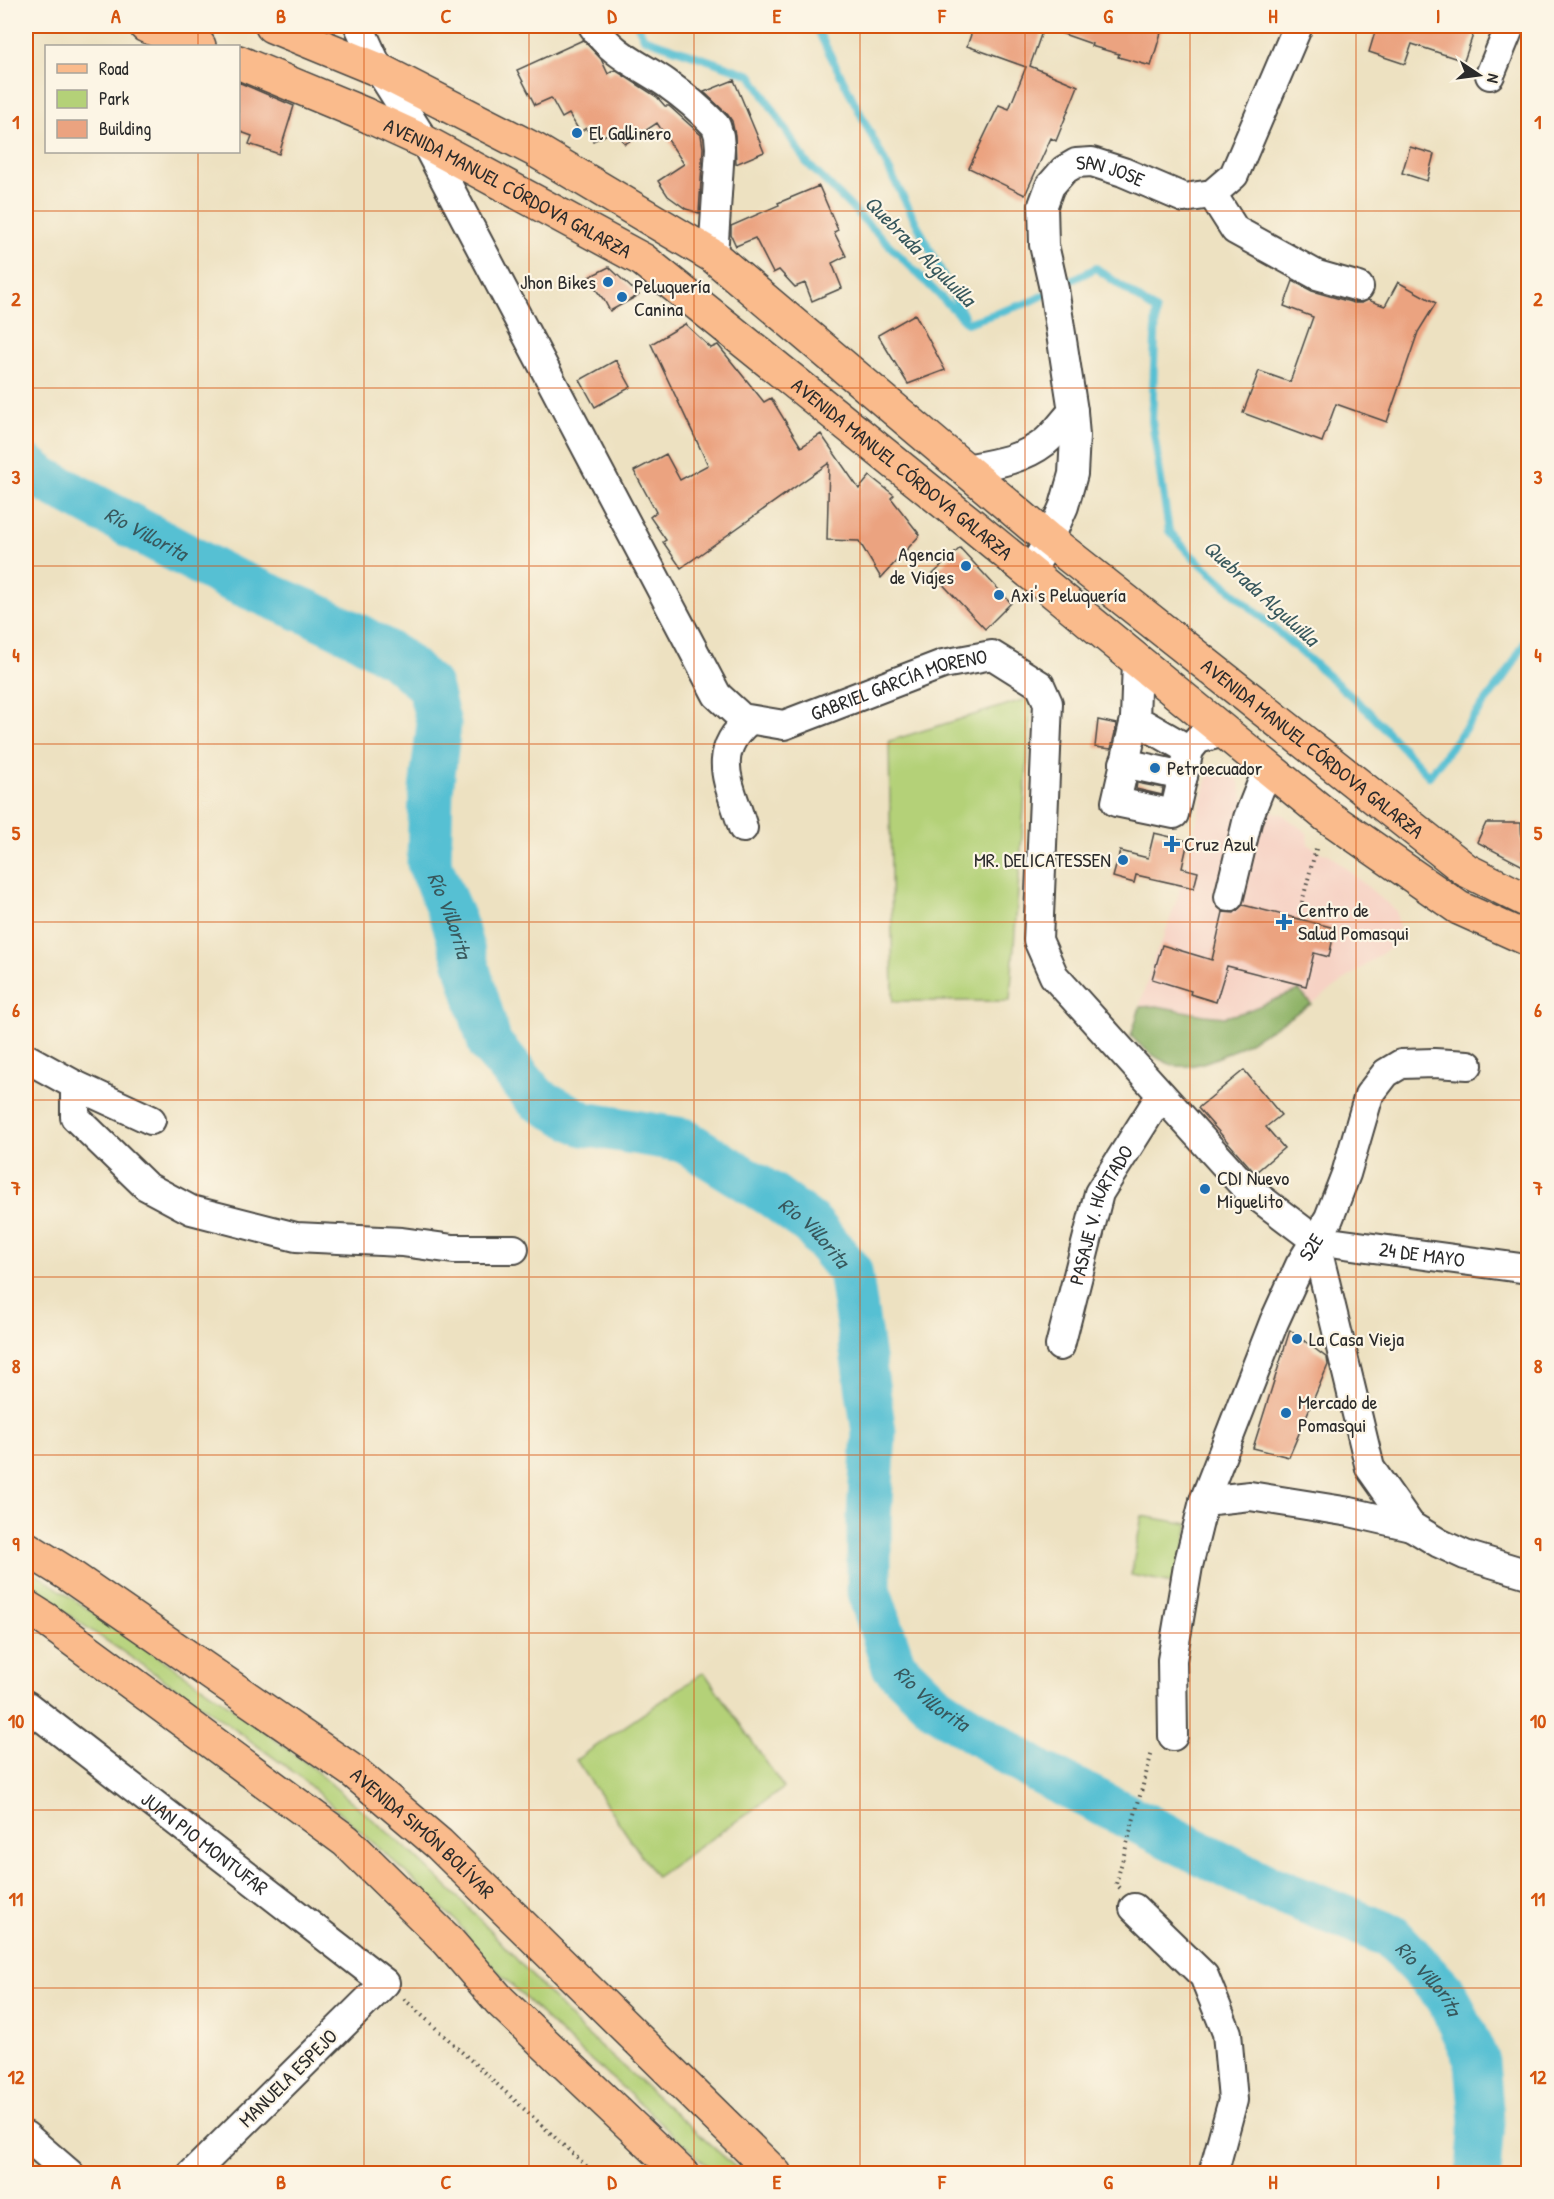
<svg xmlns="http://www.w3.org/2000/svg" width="1554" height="2199" viewBox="0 0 1554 2199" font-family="'Patrick Hand',sans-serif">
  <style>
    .built { fill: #f6d2c4 }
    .green { fill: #b4d178; stroke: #707e52; stroke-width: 1.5 }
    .forest { fill: #8fb368; stroke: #5d6f4a; stroke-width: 1.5 }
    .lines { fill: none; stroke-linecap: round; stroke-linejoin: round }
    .stream { stroke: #56c0d3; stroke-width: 8 }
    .river { stroke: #56c0d3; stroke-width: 45 }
    .building { fill: #eba380 }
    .minor-casing { stroke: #484642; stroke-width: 32 }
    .major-casing { stroke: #484642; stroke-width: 36 }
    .highway-casing { stroke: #484642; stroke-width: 36 }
    .path { stroke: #484642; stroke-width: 4; stroke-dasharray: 1.5 4.5; stroke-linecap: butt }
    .minor { stroke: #fff; stroke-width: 28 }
    .major { stroke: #fabb8c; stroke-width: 33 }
    .highway { stroke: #fabb8c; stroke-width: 33 }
    .grid { fill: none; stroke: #d5540f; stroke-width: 1.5; stroke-opacity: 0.55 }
    .poi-dot { fill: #1f6fb2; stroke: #fcf5e5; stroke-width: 2 }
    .labels { text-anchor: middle; stroke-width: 4.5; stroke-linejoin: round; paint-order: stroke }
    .poi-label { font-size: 20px; fill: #2b2b2b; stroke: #fcf5e5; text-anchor: start }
    .street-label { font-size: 20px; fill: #2b2b2b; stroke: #fcf5e5 }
    .water-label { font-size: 21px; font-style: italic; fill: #38585d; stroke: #fcf5e5 }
    .neatline { fill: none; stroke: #d5540f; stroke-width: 2 }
    .grid-label { font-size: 20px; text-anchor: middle; font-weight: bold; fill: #d5540f }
  </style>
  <rect width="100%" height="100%" fill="#fcf5e5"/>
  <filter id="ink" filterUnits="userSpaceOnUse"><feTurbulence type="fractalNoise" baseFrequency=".0167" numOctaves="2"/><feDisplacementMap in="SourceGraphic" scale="12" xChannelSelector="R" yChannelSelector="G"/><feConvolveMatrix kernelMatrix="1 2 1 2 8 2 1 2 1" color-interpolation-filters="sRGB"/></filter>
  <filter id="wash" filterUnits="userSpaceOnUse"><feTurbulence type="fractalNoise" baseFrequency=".008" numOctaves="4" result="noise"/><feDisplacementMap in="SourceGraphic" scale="24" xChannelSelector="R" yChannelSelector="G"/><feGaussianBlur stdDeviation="1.35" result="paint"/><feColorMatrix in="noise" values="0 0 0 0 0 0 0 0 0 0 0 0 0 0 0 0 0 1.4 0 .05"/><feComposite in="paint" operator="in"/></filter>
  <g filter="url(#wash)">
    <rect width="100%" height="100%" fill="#ede1c1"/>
    <path class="built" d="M1222,771L1238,780L1244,801L1262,809L1282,814L1307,833L1308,844L1322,853L1329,854L1396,911L1399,927L1398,939L1395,944L1311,1004L1255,1037L1212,1061L1193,1066H1176L1157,1057L1131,1036L1155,955L1163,939L1177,899L1209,772Z"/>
    <path class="green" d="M1032,697L1010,1001H893L889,741Z
      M1142,1516L1189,1524L1178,1584L1131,1575Z
      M26,1567L215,1695L309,1765L413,1854L471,1910L581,2029L742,2173H715L624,2089L570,2042L482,1956L458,1923L401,1868L299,1776L204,1707L26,1586Z
      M704,1672L784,1788L656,1877L576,1760Z"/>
    <path class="forest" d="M1299,990L1311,1004C1279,1023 1213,1071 1177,1066C1161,1063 1142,1048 1131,1036L1140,1007L1157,1006L1204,1015L1225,1017L1244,1012Z"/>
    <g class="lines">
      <path class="stream" d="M638,26L644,38L751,75L806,162L967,323L1030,302L1048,293
        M817,26L818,31L964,316
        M1058,287L1096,268L1156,311L1152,421L1169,531L1191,555L1367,710L1429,776L1508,672L1528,637"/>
      <path class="river" id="s1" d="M26,466L42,478L226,577L315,615L360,637L398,659L429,686L439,724L431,791L429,863L454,922L490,1044L537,1099L584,1124L683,1140L773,1196L812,1225L850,1271L874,1432L869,1517V1592L894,1666L935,1706L1039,1772L1267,1886L1391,1936L1447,1996L1477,2062L1482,2121L1478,2174"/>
    </g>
    <g id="blocks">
      <path class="building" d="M974,26H1044L1030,66L1078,86L1056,141L1051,138L1025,195L969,168L999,105L1009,109L1026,67L967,46Z
        M1049,26H1163L1151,66L1118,57L1119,54L1091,46L1092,44L1049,29Z
        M1368,26H1476L1464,61L1412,44L1405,64L1369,52L1375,32L1367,29Z
        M583,40L601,59L608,74L615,70L657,97L665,106H669L701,135L703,148L699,213L686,209L668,196L658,181L684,164L657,123L625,144L616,130L593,141L586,128L580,132L569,114L562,118L551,98L535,105L517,70Z
        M734,80L764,152L736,164L735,135L732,121L728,115L704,92Z
        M238,82L294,106L279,154L249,144L252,136L238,131Z
        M1410,147L1434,154L1427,181L1402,173Z
        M819,186L838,230L834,232L846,256L832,263L842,288L812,301L805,283L795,287L779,270L773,273L755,238L736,246L731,235V226L779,205L778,203Z
        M609,267L639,295L610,311L604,300L587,278Z
        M1293,281L1312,291L1354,303H1362L1368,300L1385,306L1398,282L1436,303L1418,332L1387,422L1336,404L1322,442L1243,413L1259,371L1290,382L1313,317L1284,306Z
        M915,314L945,370L908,384L878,335Z
        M685,324L711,348L718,345L764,402L771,398L801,447L821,434L859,489L870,476L894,495L891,498L920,535L881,578L859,541L827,540L829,463L681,568L663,542L666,540L650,517L656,512L634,471L666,454L680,480L708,465L651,344Z
        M616,360L631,387L595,407L580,380Z
        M960,548L1011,603L985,629L933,574Z
        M1098,720L1117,724L1111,749L1095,747Z
        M1137,783L1163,788L1162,795L1136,789Z
        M1486,823H1521L1523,866L1477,842Z
        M1154,833L1188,841L1182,868L1198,872L1194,888L1136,875L1134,883L1113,877L1120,851L1148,858Z
        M1243,905L1335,928L1329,957L1314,953L1306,986L1227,966L1216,1002L1190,994L1191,991L1152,979L1162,945L1212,960L1223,912L1234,913Z
        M1244,1070L1281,1115L1266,1127L1284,1148L1255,1173L1198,1108Z
        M1290,1330L1327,1358L1328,1365L1289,1457L1253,1448Z"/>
    </g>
  </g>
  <g filter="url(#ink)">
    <use href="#blocks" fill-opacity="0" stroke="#484642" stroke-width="1.5"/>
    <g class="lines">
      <defs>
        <g id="minor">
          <path id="s2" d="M359,26L379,70L425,142L717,695L742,718L784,725L943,664L992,655L1040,685L1048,703L1038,940L1054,976L1245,1187L1315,1240L1370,1468L1411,1526L1439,1543L1465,1555L1528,1574"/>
          <path d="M593,26C613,55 638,64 666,83C683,95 702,111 716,126L719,136L720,148L713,256"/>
          <path d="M1490,75L1510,26"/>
          <path d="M1212,194L1235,230L1317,275L1359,287"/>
          <path d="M965,469C993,464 1022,460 1045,442C1055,434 1064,421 1073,411"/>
          <path id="s3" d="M1030,573L1049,540L1064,506L1073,474L1075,436L1073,411L1054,289L1044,245L1043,205L1050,186L1064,170L1076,163L1092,162L1123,172L1184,198L1212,194L1234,175L1298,26"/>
          <path d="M1137,661L1135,719L1116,802L1174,814L1189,750L1198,739L1224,732"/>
          <path d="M1135,719L1189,750"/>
          <path d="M1124,763L1183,776"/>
          <path d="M743,828C731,786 708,753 750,720"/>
          <path d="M1229,897L1248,818L1268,768"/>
          <path d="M26,1058L75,1085L151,1120"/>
          <path d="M75,1085V1117L146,1186L191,1210L296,1237L402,1242L453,1249H514"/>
          <path id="s4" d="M1315,1240L1528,1269"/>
          <path id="s5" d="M1060,1346L1099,1193L1161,1095"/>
          <path d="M1204,1501L1250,1496L1350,1512L1411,1526"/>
          <path id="s6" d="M26,1705L385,1983L192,2174"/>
          <path id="s7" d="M1173,1736L1172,1660L1188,1566L1204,1501L1274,1322L1300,1265L1329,1218L1346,1174L1369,1095L1386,1073L1401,1064L1434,1063L1468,1065"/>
          <path d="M1134,1908L1204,1976L1227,2033L1233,2100L1213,2174"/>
          <path d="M26,2136L70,2174"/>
        </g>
        <g id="major">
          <path d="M146,26L199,46"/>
          <path id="s8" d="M272,26L379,70L535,150L713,256L1049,540L1466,870L1528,901"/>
          <path id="s9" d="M238,62L366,115L425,142L643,260L972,525L1327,816L1459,908L1528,939"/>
        </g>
        <g id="highway">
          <path id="s10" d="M26,1548L66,1573L354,1772L439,1844L775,2174"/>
          <path d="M26,1607L45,1619L346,1841L448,1941L500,2001L682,2174"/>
        </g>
      </defs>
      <use href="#minor" class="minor-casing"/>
      <use href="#major" class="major-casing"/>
      <use href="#highway" class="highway-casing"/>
      <path class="path" d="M1299,914L1317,845
        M1120,1888L1116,1884L1152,1752
        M404,1999L595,2174"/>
      <use href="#minor" class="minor"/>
      <use href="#major" class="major"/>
      <use href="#highway" class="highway"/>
    </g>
  </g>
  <path class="grid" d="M198,26V46M364,26V2174M529,26V2174M694,26V2174M860,26V2174M1025,26V2174M1190,26V2174M1356,26V2174M198,152V2174M26,211H1528M26,388H1528M26,566H1528M26,744H1528M26,922H1528M26,1100H1528M26,1277H1528M26,1455H1528M26,1633H1528M26,1810H1528M26,1988H1528"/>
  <g class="poi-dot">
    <circle cx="577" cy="133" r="6"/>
    <circle cx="608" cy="282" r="6"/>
    <circle cx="622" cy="297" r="6"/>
    <circle cx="966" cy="566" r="6"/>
    <circle cx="999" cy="595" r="6"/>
    <circle cx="1155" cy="768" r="6"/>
    <path d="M1169 835h6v6h6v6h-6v6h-6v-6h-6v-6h6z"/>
    <circle cx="1123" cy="860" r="6"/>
    <path d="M1281 913h6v6h6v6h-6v6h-6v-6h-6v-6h6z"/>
    <circle cx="1205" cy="1189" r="6"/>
    <circle cx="1297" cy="1339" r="6"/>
    <circle cx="1286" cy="1413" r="6"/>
  </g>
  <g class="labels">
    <g class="poi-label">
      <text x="589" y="140">El Gallinero</text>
      <text x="596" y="289" text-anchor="end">Jhon Bikes</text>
      <text x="634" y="293">Peluquería<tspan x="634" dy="23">Canina</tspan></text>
      <text x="954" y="561" text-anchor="end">Agencia<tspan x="954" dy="23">de Viajes</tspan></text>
      <text x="1011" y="602">Axi's Peluquería</text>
      <text x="1167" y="775">Petroecuador</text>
      <text x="1184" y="851">Cruz Azul</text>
      <text x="1111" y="867" text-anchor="end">MR. DELICATESSEN</text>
      <text x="1298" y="917">Centro de<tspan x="1298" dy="23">Salud Pomasqui</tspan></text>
      <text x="1217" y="1185">CDI Nuevo<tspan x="1217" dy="23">Miguelito</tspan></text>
      <text x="1309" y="1346">La Casa Vieja</text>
      <text x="1298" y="1409">Mercado de<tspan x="1298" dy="23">Pomasqui</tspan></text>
    </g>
    <g class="street-label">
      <text dy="7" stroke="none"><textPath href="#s3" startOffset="471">SAN JOSE</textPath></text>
      <text dy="7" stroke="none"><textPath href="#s9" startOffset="298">AVENIDA MANUEL CÓRDOVA GALARZA</textPath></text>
      <text dy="7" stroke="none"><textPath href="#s9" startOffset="784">AVENIDA MANUEL CÓRDOVA GALARZA</textPath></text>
      <text dy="7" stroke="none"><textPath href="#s2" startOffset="958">GABRIEL GARCÍA MORENO</textPath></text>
      <text dy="7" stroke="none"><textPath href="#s8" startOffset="1274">AVENIDA MANUEL CÓRDOVA GALARZA</textPath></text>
      <text dy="7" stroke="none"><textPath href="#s5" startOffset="138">PASAJE V. HURTADO</textPath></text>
      <text dy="7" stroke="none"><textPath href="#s7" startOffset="514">S2E</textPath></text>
      <text dy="7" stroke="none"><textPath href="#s4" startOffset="108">24 DE MAYO</textPath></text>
      <text dy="7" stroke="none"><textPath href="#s10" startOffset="489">AVENIDA SIMÓN BOLÍVAR</textPath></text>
      <text dy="7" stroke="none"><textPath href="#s6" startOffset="226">JUAN PIO MONTUFAR</textPath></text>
      <text transform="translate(288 2078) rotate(-45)" y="7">MANUELA ESPEJO</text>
    </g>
    <g class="water-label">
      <text transform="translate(920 251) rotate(45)" y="7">Quebrada Alguluilla</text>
      <text dy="7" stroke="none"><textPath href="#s1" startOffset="138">Río Villorita</textPath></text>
      <text transform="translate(1261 593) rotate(42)" y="7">Quebrada Alguluilla</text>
      <text dy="7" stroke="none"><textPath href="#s1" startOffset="696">Río Villorita</textPath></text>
      <text dy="7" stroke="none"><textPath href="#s1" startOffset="1218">Río Villorita</textPath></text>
      <text dy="7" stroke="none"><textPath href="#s1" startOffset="1722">Río Villorita</textPath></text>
      <text dy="7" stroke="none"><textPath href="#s1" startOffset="2298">Río Villorita</textPath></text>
    </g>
  </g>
  <rect width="1554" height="2199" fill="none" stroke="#fcf5e5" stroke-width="66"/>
  <rect x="45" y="45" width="195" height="108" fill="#fcf5e5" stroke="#a8a49b" stroke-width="1.5"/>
  <rect x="57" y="64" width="30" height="9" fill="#fabb8c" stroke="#a8a49b" stroke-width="1.5"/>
  <text x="99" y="75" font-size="18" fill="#2b2b2b">Road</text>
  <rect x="57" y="90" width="30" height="18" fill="#b4d178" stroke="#a8a49b" stroke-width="1.5"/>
  <text x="99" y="105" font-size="18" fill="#2b2b2b">Park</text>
  <rect x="57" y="120" width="30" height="18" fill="#eba380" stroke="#a8a49b" stroke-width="1.5"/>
  <text x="99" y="135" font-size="18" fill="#2b2b2b">Building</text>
  <g transform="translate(1479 75) rotate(103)" stroke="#fcf5e5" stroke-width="4.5" paint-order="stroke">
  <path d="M0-4.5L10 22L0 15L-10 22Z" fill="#2b2b2b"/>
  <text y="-9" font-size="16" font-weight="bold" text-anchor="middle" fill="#2b2b2b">N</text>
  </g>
  <rect x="33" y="33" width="1488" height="2133" class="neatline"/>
  <g class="grid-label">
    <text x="116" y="23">A</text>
    <text x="281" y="23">B</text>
    <text x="446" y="23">C</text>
    <text x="612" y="23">D</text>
    <text x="777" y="23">E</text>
    <text x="942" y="23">F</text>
    <text x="1108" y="23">G</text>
    <text x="1273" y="23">H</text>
    <text x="1438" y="23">I</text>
    <text x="16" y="129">1</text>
    <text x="1538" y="129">1</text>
    <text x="16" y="306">2</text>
    <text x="1538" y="306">2</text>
    <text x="16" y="484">3</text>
    <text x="1538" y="484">3</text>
    <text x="16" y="662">4</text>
    <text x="1538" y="662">4</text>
    <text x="16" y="840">5</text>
    <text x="1538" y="840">5</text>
    <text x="16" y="1017">6</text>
    <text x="1538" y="1017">6</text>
    <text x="16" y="1195">7</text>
    <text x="1538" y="1195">7</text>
    <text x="16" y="1373">8</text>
    <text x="1538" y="1373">8</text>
    <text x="16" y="1551">9</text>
    <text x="1538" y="1551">9</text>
    <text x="16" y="1728">10</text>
    <text x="1538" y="1728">10</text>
    <text x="16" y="1906">11</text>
    <text x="1538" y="1906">11</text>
    <text x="16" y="2084">12</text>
    <text x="1538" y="2084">12</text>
    <text x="116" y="2189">A</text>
    <text x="281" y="2189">B</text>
    <text x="446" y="2189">C</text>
    <text x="612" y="2189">D</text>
    <text x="777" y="2189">E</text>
    <text x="942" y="2189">F</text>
    <text x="1108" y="2189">G</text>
    <text x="1273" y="2189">H</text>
    <text x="1438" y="2189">I</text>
  </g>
</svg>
